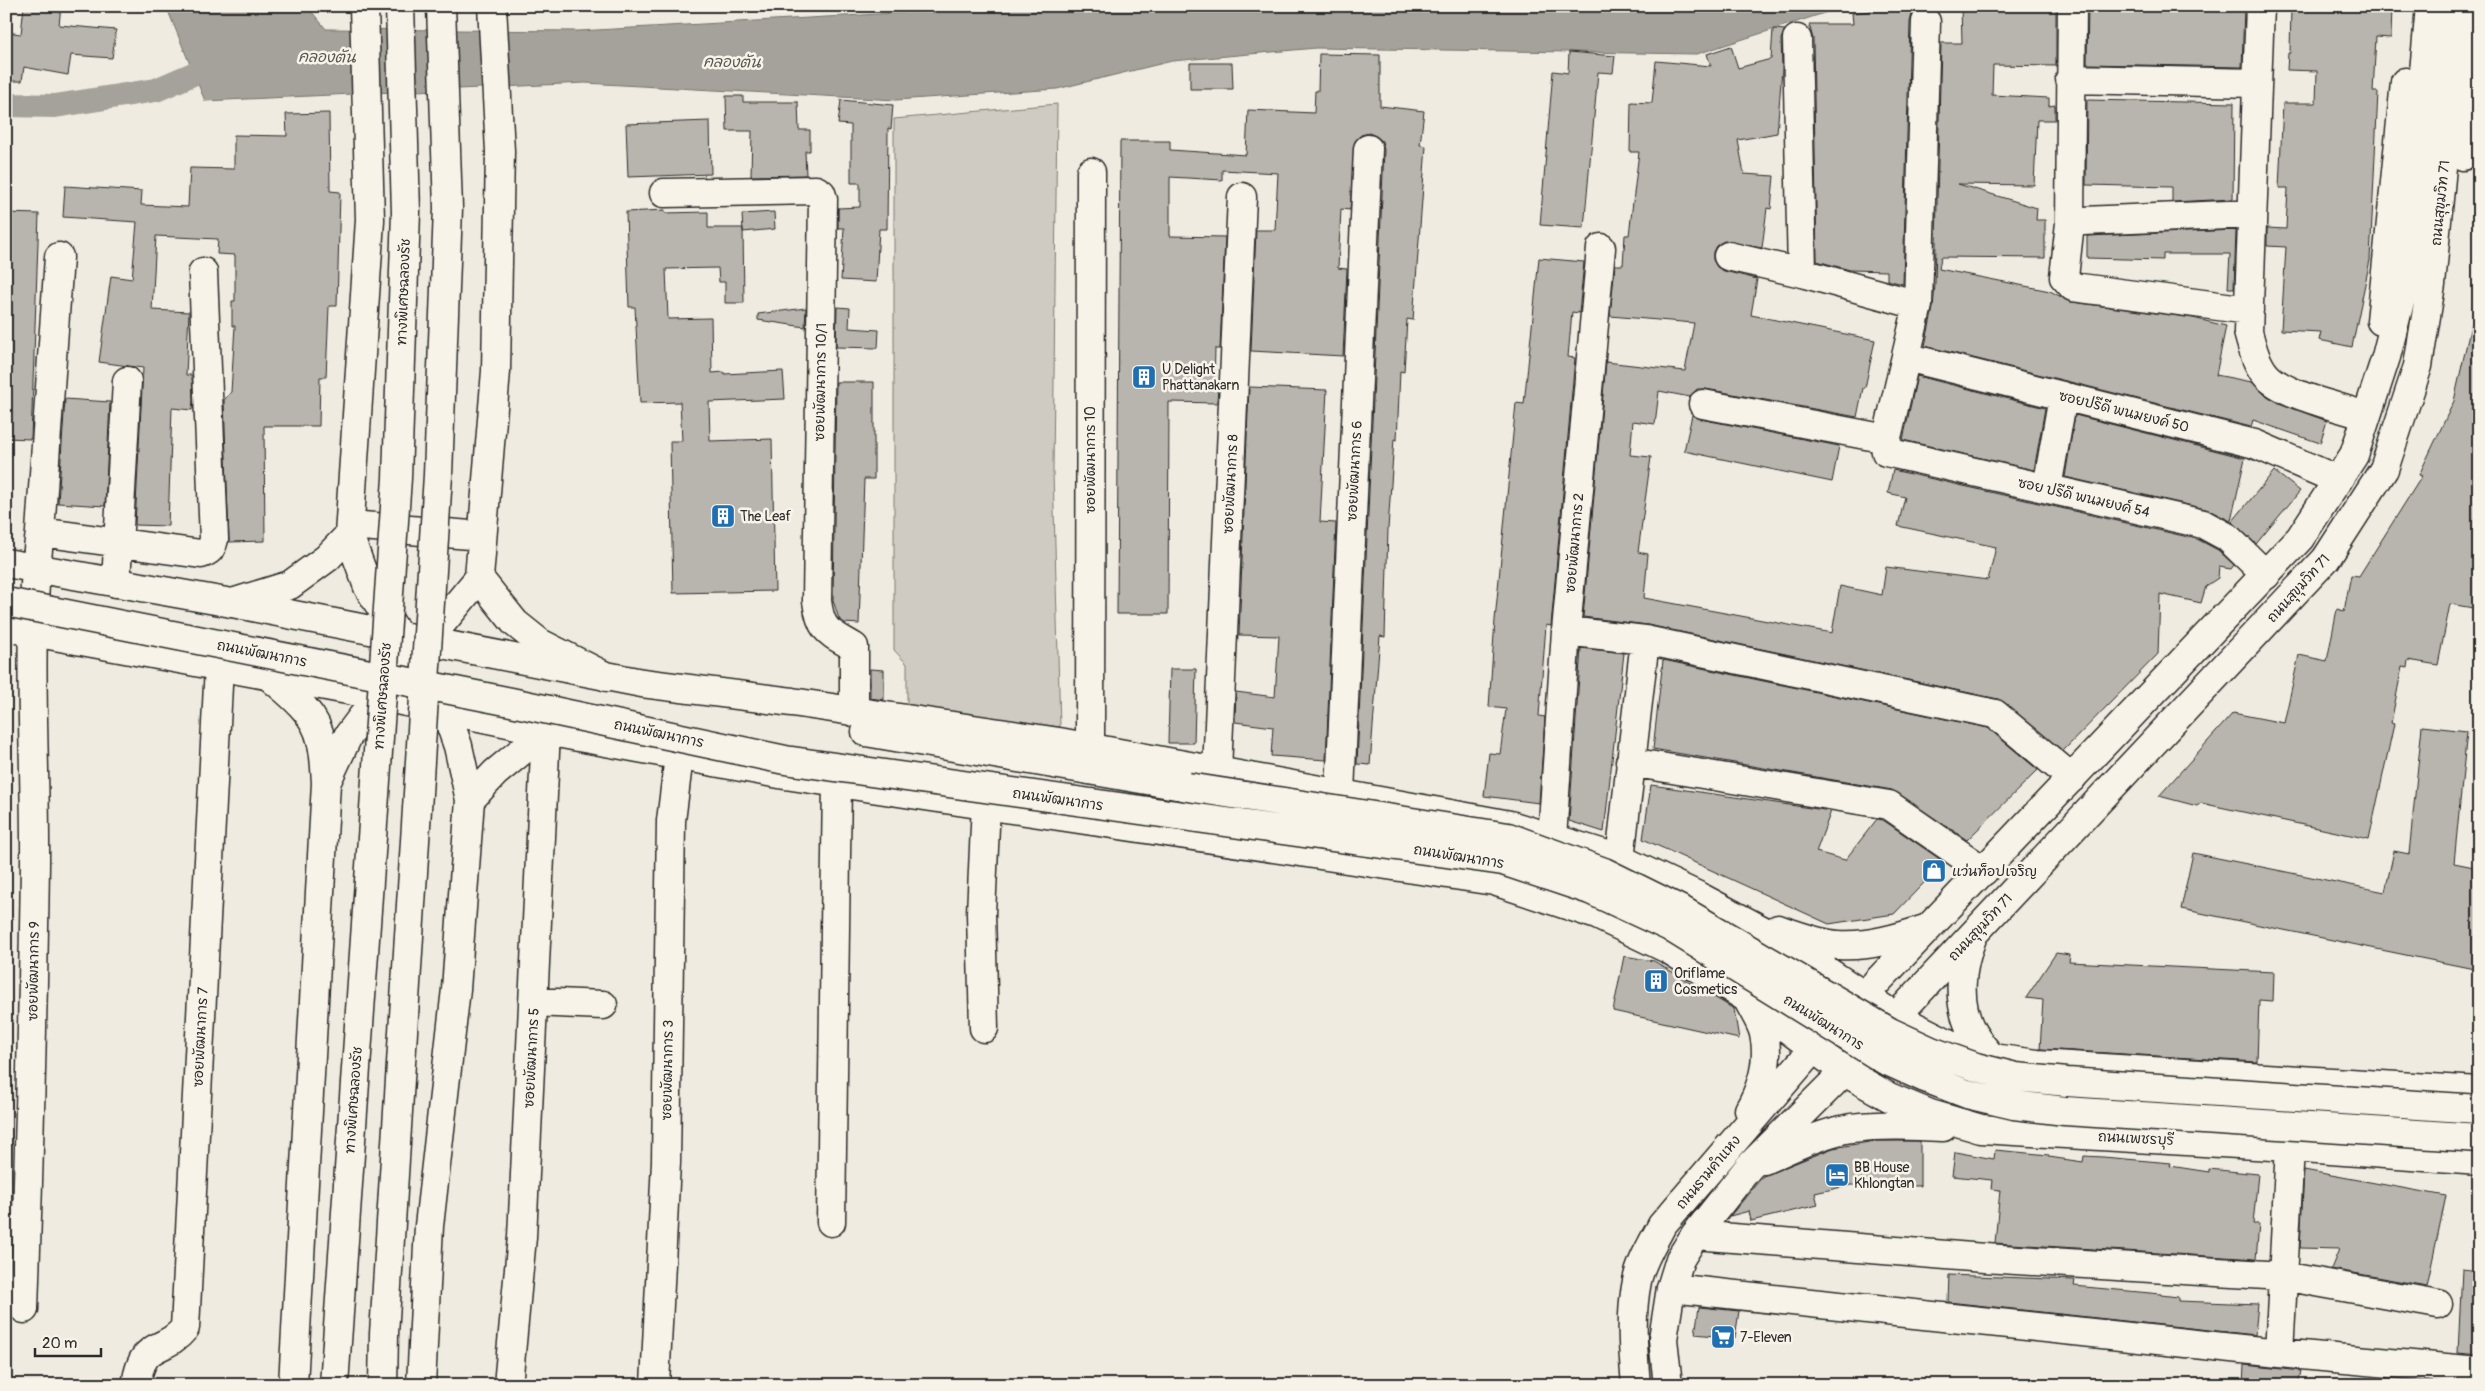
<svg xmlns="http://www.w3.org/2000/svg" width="2485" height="1391" viewBox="0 0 2485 1391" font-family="Pangolin,'Playpen Sans Thai',sans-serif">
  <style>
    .green { fill: #cfcbc2; stroke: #7d7b76 }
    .water { fill: #a4a29a; stroke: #74726e }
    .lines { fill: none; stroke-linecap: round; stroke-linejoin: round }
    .canal { stroke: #a4a29a; stroke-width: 24 }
    .building { fill: #b8b5ae; stroke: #2b2b2b }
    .minor-casing { stroke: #2b2b2b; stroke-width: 31 }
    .major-casing { stroke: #2b2b2b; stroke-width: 31 }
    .highway-casing { stroke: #2b2b2b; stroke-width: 31 }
    .minor { stroke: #f7f3e8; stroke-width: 28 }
    .major { stroke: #f7f3e8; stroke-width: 28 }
    .highway { stroke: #f7f3e8; stroke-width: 28 }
    .major-bridge-casing { stroke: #2b2b2b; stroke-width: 31; stroke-linecap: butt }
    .highway-bridge-casing { stroke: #2b2b2b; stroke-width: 31; stroke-linecap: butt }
    .major-bridge { stroke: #f7f3e8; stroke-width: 28 }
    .highway-bridge { stroke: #f7f3e8; stroke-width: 28 }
    .labels { text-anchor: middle; stroke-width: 5; stroke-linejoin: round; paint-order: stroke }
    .street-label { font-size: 14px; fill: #2b2b2b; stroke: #f7f3e8 }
    .poi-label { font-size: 14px; fill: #2b2b2b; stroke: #f7f3e8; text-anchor: start }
    .water-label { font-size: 15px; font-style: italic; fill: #555552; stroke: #f7f3e8 }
  </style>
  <rect width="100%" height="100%" fill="#efebe0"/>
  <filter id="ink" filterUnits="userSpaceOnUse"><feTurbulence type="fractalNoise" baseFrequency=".02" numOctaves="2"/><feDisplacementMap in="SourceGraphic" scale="10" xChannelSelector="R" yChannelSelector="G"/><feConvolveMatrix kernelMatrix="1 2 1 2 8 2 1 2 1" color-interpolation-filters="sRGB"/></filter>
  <g filter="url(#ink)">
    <path class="green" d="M1057,104L1053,472L1060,727L907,708V664L894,650V119Z"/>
    <path class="water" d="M166,6H307L326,29L579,31L1020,6H1846L1697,54L1316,48L1172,61L1057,89L896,100L585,83L205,101Z"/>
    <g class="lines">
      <path class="canal" d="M6,105L55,106L156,90L223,61"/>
    </g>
    <path class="building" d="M24,6H61L59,25L116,30L112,58L71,55L68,75L24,67L22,81H6V32L21,34Z
      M1870,6H1917V9L1912,14L1910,22L1903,284L1887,280V271L1850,270L1817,261L1813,39L1809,24H1853L1852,13L1871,11Z
      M1961,6H2056V66L1993,65L1992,95L2049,98V106L2055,105V120H2037L2034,185L1958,184L2037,208L2036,220H2045V258L1941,257L1939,269L2050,291L2071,302L2193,318L2226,326L2216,375L2252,382L2264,394L2279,403L2327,421L2320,443L2253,420L2251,427L1925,346L1933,308L1935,285L1941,43H1962Z
      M2088,6H2244L2242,67L2087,64Z
      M2291,6H2392L2391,38L2376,37L2373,92H2378L2370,260L2352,347L2319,340L2321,332L2281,330L2286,247L2267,246V228L2286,229L2288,188H2279L2283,103H2316L2317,71L2287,70L2288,53H2290Z
      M1773,29L1785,30L1781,39L1782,69L1777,133L1738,140L1744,174L1774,176L1771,209L1767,208L1762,248L1724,241L1716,246L1713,252V260L1717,267L1724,271L1757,279L1751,315L1875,340L1865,388H1863L1857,417L1706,389H1697L1690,397L1659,391L1655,424L1633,421L1630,455L1651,457L1638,552L1648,554L1644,598L1832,633L1840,586L1882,595L1886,567L1988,580L1996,547L1898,526L1905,497L1888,493L1893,470L2197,539L2218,550L2234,565L2231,569L2219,567L2218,578L2206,586L2201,603L2160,594L2158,654L2063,751L1998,699L1648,625L1583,617L1606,362L1685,371L1694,323L1610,316L1615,265H1623L1625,235H1629L1639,152H1630L1631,102L1652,103L1656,61L1711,66L1707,54L1731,46L1738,68L1771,59Z
      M1569,52L1615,56L1613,73L1598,72L1584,228L1540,225L1553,71L1568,73Z
      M1319,54L1380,55V106L1424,111L1420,145L1426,146L1413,320L1407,319L1404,372L1400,371L1397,440L1394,439L1388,529L1385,637L1380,636L1370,765L1357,764L1384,150L1382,141L1376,136L1369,133L1361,135L1355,141L1350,210L1341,209L1338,268L1347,269L1343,356L1251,351L1256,230H1275L1278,173L1222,170V180L1170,177V236L1225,237L1220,349H1215L1214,386H1218L1217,403L1169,402L1168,614H1117L1120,141H1170V150L1246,155L1248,110L1314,113L1315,91H1318Z
      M1190,63H1232L1233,89H1190Z
      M726,96H743V102H798L799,130H810V151H805L806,175L751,176L752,131H727Z
      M841,100L893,105L891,129L888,128L887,229H879L876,282L841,280L844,228H838V208L860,207V183H851V125L838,124Z
      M2087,100L2234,103L2233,199L2172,202V187L2086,185Z
      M329,113L330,191L340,192L337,306H329L326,377H320L319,426H264L265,541L229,542L224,400L231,392L235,326H232V301H235V255L217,254L218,239L156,236L152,310L189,312L186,375H192L193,400L192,410L172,408L168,526L135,525L143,368L99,362L111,276L132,279L137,222L63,217L65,186L142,191L141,205L188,207L190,168L234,169V135L287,136L286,114Z
      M710,121L711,174L628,177L626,124Z
      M665,210V213L708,212V228H743L744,303H725V282H719L718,268L666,269L668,319L711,318L712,373L724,372V374L783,371L785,399L709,402L710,441L772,439L775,591L673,593L670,441H682L680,402L640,403L635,307H629L626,212Z
      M774,212L775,229L743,232L742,214Z
      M6,213L39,214L31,439L6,438Z
      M2236,230L2234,288H2228L2230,254H2163V260L2087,258V236Z
      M1539,258L1584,262L1579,313L1572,312L1568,357L1575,358L1551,626L1546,625L1539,716L1545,717L1539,803L1484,796L1489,753L1500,754L1506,709L1489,707L1495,620L1516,403L1524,404Z
      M837,307L850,308L849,328L879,330L878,348L836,347Z
      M806,308L805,327L758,320V314Z
      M2471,325L2479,326V609L2450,604L2438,665L2408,660L2407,668L2402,667L2391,723L2394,724L2369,839L2201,803L2197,806L2159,796L2233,713L2284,723L2299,655L2327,661L2337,609L2344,611L2351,575L2359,576L2422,476L2419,475L2454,401Z
      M1917,376L2045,408L2034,470L1903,440Z
      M836,382H874V479H864L859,624L845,623L839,619L833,600Z
      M1249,387L1327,390L1320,522L1336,523L1326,760L1271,756L1273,727L1235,722L1236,692L1275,697L1279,636L1239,635Z
      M65,399L110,402L105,506L58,503Z
      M1692,415L1700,419L1839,446L1832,482L1684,451Z
      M2075,415L2245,458L2231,521L2206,509L2065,477Z
      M2274,471L2300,491L2256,544L2232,522Z
      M1581,648L1624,653L1604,832L1569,821Z
      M1663,660L1988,728L2038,770L1967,840L1892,790L1653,749Z
      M870,669L884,670V700L870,698Z
      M1170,669H1196L1194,743H1168Z
      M2422,726L2467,731L2454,863L2479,868V970L2181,909L2193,853L2385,892L2394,851L2409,854Z
      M1651,785L1831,811L1816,852L1845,860L1877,819L1883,820L1944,862L1894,914L1829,924L1643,839Z
      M2056,953L2070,955L2069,962L2274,972L2273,1001L2259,1000L2257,1062L2040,1049L2043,1000L2026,998Z
      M1624,956L1654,961L1734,1009L1739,1039L1613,1011Z
      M1875,1141H1920V1186L1851,1185L1815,1193L1818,1205L1751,1221L1749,1211L1730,1216L1763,1176L1833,1148Z
      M1995,1150L2049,1155V1157L2083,1162L2084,1156L2103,1157L2171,1163L2170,1166L2209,1172V1169L2258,1174L2253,1224H2259L2256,1259L1995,1243L2000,1190L1991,1189L1992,1180L1952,1176L1955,1152L1994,1159Z
      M2304,1170L2446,1196L2427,1286L2331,1269L2339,1249L2300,1248Z
      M2462,1269L2479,1271V1355L2458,1353Z
      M1949,1275L2075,1280L2074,1286L2161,1294V1295L2178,1297V1301L2258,1304L2255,1335L1948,1302Z
      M1699,1307L1739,1311L1735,1338L1695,1334Z
      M2244,1365L2301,1371L2298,1385H2243Z"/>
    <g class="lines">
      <defs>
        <path id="minor" d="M2072,6L2070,223L2083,221L2252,214
          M2260,6L2248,332C2252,347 2256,363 2266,375C2283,395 2340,407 2366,416
          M1926,22L1918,305L1885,446L1886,452L2203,524L2227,537L2266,575
          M1797,39L1802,273
          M2070,79L2257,83
          M664,193L816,190L821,193L823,199L817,601C821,632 829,632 854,647V712
          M2070,223L2064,277L2073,287L2249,310
          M1728,256L1802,273L1918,305
          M1906,357L2255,444L2338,480
          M1703,404L1887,439
          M2047,488L2063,396
          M40,532L201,554C210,551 212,548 214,539L203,272
          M116,583L127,381
          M1566,631L1645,640L1995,714L2072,778
          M1090,747L1091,172
          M1630,762L1889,805L1984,871
          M1217,771L1242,197
          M1340,793L1368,149
          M1552,838L1566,631L1601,248
          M1620,859L1645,640
          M533,1002L603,1005
          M984,1028L981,913L986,804
          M831,1222L837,782
          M1695,1235L1984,1258L2283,1276L2438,1304
          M1671,1288L2279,1353L2290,1147
          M24,1309C29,1161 33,1012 35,864C36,753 26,641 40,532L59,257
          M2279,1353L2479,1371
          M136,1385C143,1337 162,1356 185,1328L219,666
          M508,1385L522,1237L546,731
          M655,1385L666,1162L671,821L679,756"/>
        <path id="major" d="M2463,156L2478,20L2474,6
          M2381,321L2405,82
          M6,563L232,603L642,683L792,702L1059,742L1510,825L1620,859L1698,896L1777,938L1896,1017L1954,1046L1992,1058L2037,1064L2479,1091
          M6,627L353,691L546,731L785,775L1494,881L1597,915L1668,949L1748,999L1845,1072L1889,1097L1930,1114L1981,1129L2290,1147L2479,1161
          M379,695L426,642
          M866,732L1188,787
          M1778,929C1797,935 1818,944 1838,945C1869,947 1898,938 1928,928
          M1972,938C1961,968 1956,999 1971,1030C1976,1040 1985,1049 1992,1058
          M1749,1002C1754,1012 1762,1024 1764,1034C1770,1061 1762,1087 1749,1110
          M1884,1029L2326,559L2384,469L2418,366L2431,285L2457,6
          M2316,1102L2353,1115L2479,1123
          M1764,1160C1791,1148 1821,1133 1851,1128C1881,1124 1912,1125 1943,1127
          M1636,1385C1633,1351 1630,1315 1637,1281C1641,1261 1653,1243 1662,1225L1813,1049L2300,538L2354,455L2386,357L2405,281L2430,6
          M1668,1385L1663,1339L1671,1288L1680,1259L1695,1235L1749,1167L1857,1059"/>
        <path id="highway" d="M364,6L370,220L349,535L368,587L394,628
          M350,525L482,536
          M479,578L515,623L540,643L607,677
          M232,603L290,585L327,558L349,535
          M426,642L479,578L496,371L500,151L492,6
          M268,675C288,693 315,711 321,740C325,754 325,769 326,783L293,1385
          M326,783L348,736L378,696
          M470,800L495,773L546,731
          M421,1385L429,1226L456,989L470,800L458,746L445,709"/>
      </defs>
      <use href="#minor" class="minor-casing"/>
      <use href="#major" class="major-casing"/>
      <use href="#highway" class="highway-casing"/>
      <use href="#minor" class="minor"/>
      <use href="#major" class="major"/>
      <use href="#highway" class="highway"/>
      <defs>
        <path id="major-bridge" d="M6,602L511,702L785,760L1503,861L1590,890L1670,927L1885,1060L1925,1078L1967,1094L2014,1105L2065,1111L2479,1138
          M1188,787L1508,837L1604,872L1683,911L1890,1032L1931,1051L1976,1067L2016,1077L2067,1082L2479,1109"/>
        <path id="highway-bridge" d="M334,1385L397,478L406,212L400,6
          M383,1385L384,1334L438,475L448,208L441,6"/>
      </defs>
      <use href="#major-bridge" class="major-bridge-casing"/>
      <use href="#highway-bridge" class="highway-bridge-casing"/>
      <use href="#major-bridge" class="major-bridge"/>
      <use href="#highway-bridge" class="highway-bridge"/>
    </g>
  </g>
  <defs>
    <symbol id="building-square" viewBox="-11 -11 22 22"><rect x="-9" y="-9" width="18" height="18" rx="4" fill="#1f6fb2" stroke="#f7f3e8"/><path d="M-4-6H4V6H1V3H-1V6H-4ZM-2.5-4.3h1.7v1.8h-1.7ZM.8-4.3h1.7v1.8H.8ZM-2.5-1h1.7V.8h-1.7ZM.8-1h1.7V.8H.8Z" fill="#fff"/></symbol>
    <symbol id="shop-square" viewBox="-11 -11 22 22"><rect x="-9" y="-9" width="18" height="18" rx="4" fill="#1f6fb2" stroke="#f7f3e8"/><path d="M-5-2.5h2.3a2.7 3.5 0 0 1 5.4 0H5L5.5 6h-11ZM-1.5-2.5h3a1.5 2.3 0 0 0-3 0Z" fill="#fff"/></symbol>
    <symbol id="hotel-square" viewBox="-11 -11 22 22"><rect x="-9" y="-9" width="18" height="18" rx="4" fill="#1f6fb2" stroke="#f7f3e8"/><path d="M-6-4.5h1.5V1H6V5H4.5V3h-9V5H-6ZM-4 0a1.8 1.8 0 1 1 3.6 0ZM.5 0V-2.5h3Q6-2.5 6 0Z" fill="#fff"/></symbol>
    <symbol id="supermarket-square" viewBox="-11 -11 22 22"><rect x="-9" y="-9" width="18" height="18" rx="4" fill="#1f6fb2" stroke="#f7f3e8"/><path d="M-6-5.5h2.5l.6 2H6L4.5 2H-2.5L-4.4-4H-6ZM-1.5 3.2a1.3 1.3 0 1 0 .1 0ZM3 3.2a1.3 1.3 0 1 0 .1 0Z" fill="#fff"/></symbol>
  </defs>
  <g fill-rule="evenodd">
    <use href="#building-square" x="1130" y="363" width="28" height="28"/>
    <use href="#building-square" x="709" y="502" width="28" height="28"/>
    <use href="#shop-square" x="1920" y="857" width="28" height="28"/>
    <use href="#building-square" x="1642" y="967" width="28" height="28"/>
    <use href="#hotel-square" x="1823" y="1161" width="28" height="28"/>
    <use href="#supermarket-square" x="1709" y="1323" width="28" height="28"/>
  </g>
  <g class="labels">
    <g class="street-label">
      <text transform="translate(2440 203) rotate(-84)" y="5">ถนนสุขุมวิท 71</text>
      <text transform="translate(403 292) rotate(-88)" y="5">ทางพิเศษฉลองรัช</text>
      <text transform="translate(820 382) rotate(-89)" y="5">ซอยพัฒนาการ 10/1</text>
      <text transform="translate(2124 411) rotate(14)" y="5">ซอยปรีดี พนมยงค์ 50</text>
      <text transform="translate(1090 460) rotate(-90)" y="5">ซอยพัฒนาการ 10</text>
      <text transform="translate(1354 471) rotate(-87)" y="5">ซอยพัฒนาการ 6</text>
      <text transform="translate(1230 484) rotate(-87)" y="5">ซอยพัฒนาการ 8</text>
      <text transform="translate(2084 497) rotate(13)" y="5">ซอย ปรีดี พนมยงค์ 54</text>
      <text transform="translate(1574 543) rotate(-85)" y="5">ซอยพัฒนาการ 2</text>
      <text transform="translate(2298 588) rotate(-48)" y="5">ถนนสุขุมวิท 71</text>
      <text transform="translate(262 653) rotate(11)" y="5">ถนนพัฒนาการ</text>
      <text transform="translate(382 696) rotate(-86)" y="5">ทางพิเศษฉลองรัช</text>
      <text transform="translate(659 733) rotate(12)" y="5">ถนนพัฒนาการ</text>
      <text transform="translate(1058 799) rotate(8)" y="5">ถนนพัฒนาการ</text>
      <text transform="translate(1459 856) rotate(9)" y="5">ถนนพัฒนาการ</text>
      <text transform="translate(1980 927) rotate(-47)" y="5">ถนนสุขุมวิท 71</text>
      <text transform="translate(33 971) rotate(-89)" y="5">ซอยพัฒนาการ 9</text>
      <text transform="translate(1824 1022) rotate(32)" y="5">ถนนพัฒนาการ</text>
      <text transform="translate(200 1037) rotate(-87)" y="5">ซอยพัฒนาการ 7</text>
      <text transform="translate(531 1058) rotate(-87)" y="5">ซอยพัฒนาการ 5</text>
      <text transform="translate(667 1070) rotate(-89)" y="5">ซอยพัฒนาการ 3</text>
      <text transform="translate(353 1100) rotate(-86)" y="5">ทางพิเศษฉลองรัช</text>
      <text transform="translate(2136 1138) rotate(3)" y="5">ถนนเพชรบุรี</text>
      <text transform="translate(1708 1172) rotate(-50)" y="5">ถนนรามคำแหง</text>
    </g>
    <g class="poi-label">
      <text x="1162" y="374">U Delight<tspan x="1162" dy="16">Phattanakarn</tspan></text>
      <text x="740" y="521">The Leaf</text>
      <text x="1952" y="876">แว่นท็อปเจริญ</text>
      <text x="1674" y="978">Oriflame<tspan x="1674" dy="16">Cosmetics</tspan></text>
      <text x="1854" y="1172">BB House<tspan x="1854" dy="16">Khlongtan</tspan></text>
      <text x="1740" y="1342">7-Eleven</text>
    </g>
    <g class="water-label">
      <text transform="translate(327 57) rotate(1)" y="5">คลองตัน</text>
      <text transform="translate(732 62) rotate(1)" y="5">คลองตัน</text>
    </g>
  </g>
  <rect width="2485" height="1391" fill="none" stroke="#f7f3e8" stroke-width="25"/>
  <rect x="12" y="12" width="2460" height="1366" fill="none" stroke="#2b2b2b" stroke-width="2" filter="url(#ink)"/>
  <path d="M35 1348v8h66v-8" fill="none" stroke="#2b2b2b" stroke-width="2.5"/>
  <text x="42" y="1348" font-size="15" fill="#2b2b2b" stroke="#f7f3e8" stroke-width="4" paint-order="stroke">20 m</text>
</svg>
